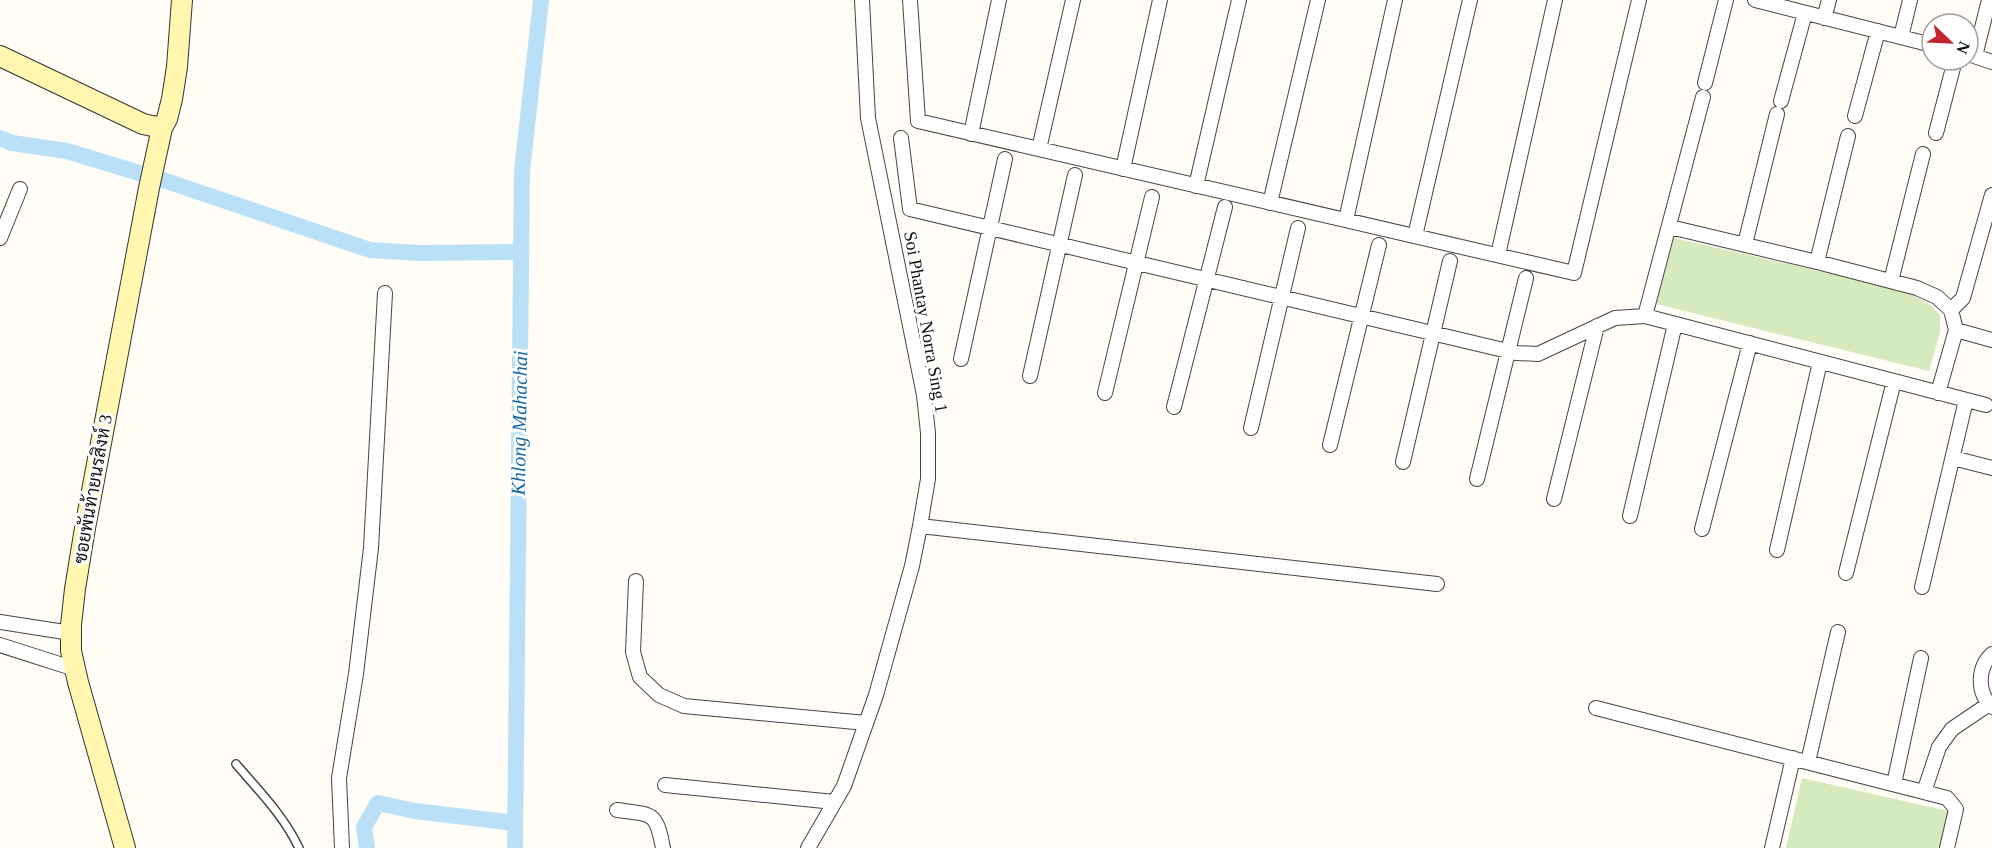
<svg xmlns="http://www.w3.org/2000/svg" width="1992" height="848" viewBox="0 0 1992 848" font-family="'Times New Roman',Sarabun,serif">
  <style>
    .green { fill: #d5ebbd }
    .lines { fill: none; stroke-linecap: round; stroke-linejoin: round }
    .canal { stroke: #b9e0f7; stroke-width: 16 }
    .lane-casing { stroke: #444; stroke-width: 10 }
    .street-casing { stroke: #444; stroke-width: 16 }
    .secondary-casing { stroke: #333; stroke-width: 22 }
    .lane { stroke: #fff; stroke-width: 7 }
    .street { stroke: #fff; stroke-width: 14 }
    .secondary { stroke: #fff6b0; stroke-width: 20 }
    .labels { text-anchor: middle; stroke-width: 6; stroke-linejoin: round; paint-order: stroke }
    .street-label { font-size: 18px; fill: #111; stroke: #fff }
    .water-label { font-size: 20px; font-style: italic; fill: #1768a6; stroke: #fff }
  </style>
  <rect width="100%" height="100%" fill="#fffdf5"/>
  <path class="green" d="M1674,238L1906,291L1930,305L1940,315V332L1929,371L1656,304Z
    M1802,778L1948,811L1939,848H1786Z"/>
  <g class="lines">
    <path class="canal" d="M0,138L12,143L67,151L172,183L370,250L420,253L521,252
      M367,848L364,827L378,803L415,811L515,823
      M515,848L522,171L541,0"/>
    <defs>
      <path id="lane" d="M236,764C259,791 284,816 299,848"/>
      <path id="street" d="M910,0L918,121L1574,273L1639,0
        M1755,0L1932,45
        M1824,18L1829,0
        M1901,37L1910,0
        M1968,54L1992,62
        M1975,56L1989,0
        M1705,83L1726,0
        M1781,101L1805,13
        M1855,116L1878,31
        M1936,133L1955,60
        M971,134L999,0
        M901,138L910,209L1516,353L1538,354L1615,318L1645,316L1986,405
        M1039,149L1073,0
        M1123,169L1160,0
        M1196,186L1239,0
        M1270,203L1318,0
        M1346,220L1395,0
        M1670,227L1817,262L1917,288L1937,297L1951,310L1956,330L1938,393
        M1415,236L1470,0
        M0,238L20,189
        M1745,244L1777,114
        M1498,255L1555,0
        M1817,262L1848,136
        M1891,281L1923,154
        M1951,310L1963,298L1992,195
        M1645,316L1703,97
        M1956,330L1992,340
        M961,359L1005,159
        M1030,376L1075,175
        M1105,393L1152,197
        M1174,407L1225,207
        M1251,428L1298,228
        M1330,445L1379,245
        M1953,458L1992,468
        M1403,462L1450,261
        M1477,479L1526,278
        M1554,499L1597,326
        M1630,516L1675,324
        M920,526L1437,584
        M1702,529L1750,343
        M1777,550L1820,362
        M1846,573L1894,381
        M636,581L633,652L640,677L659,695L684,706L866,723
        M1922,587L1966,400
        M0,622L71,633
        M0,645L75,669
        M1992,654C1977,668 1977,693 1992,707
        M1596,708L1947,798L1956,809L1947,848
        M1808,762L1838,632
        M1894,784L1921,658
        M665,785L834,802
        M1924,792L1939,747L1952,729L1989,704
        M617,810C653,815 656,811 663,848
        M342,848L339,778L356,674L371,548L385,293
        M808,848L844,786L876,695L912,566L920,526L928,479V433L924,395L868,118L862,0
        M1772,848L1793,758"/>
      <path id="secondary" d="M0,56L143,124L162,128
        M125,848L78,682L71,651V625L75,589L85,528L149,188L162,128L167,119L172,99L177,67L182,0"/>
    </defs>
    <use href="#lane" class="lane-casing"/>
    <use href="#street" class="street-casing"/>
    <use href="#secondary" class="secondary-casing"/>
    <use href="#lane" class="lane"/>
    <use href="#street" class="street"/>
    <use href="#secondary" class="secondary"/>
  </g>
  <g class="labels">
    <g class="street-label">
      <text transform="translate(926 322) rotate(80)" y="6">Soi Phantay Norra Sing 1</text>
      <text transform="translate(93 489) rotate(-80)" y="6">ซอยพันท้ายนรสิงห์ 3</text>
    </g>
    <g class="water-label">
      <text transform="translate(519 423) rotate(-89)" y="7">Khlong Mahachai</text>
    </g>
  </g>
  <g transform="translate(1950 42) rotate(113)"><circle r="28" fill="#ffffff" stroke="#a0a0a0" stroke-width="1.5"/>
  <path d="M0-4.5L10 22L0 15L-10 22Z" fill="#c4262e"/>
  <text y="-9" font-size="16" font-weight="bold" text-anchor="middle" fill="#111111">N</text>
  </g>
</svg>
